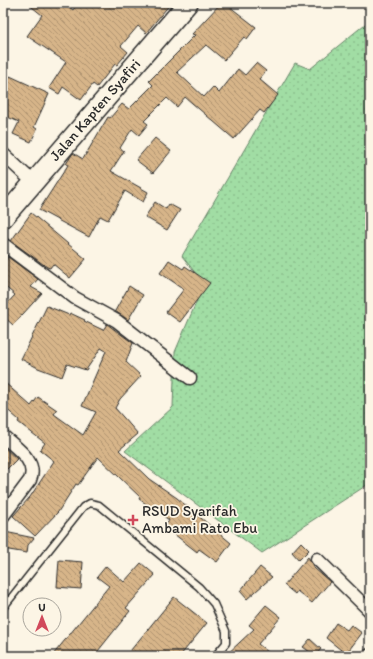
<svg xmlns="http://www.w3.org/2000/svg" width="373" height="659" viewBox="0 0 373 659" font-family="Itim,sans-serif">
  <style>
    .park { fill: url(#park-dots); stroke: #668468 }
    .building { fill: url(#building-back-hatch); stroke: #2b2b2b }
    .lines { fill: none; stroke-linecap: round; stroke-linejoin: round }
    .service-casing { stroke: #2b2b2b; stroke-width: 9 }
    .minor-casing { stroke: #2b2b2b; stroke-width: 15 }
    .trunk-casing { stroke: #2b2b2b; stroke-width: 22 }
    .service { stroke: #fcf5e5; stroke-width: 6 }
    .minor { stroke: #fcf5e5; stroke-width: 12 }
    .trunk { stroke: #fcf5e5; stroke-width: 19 }
    .poi-dot { fill: #d1495b; stroke: #fcf5e5; stroke-width: 1.5 }
    .labels { text-anchor: middle; stroke-width: 3.5; stroke-linejoin: round; paint-order: stroke }
    .street-label { font-size: 15px; fill: #2b2b2b; stroke: #fcf5e5 }
    .poi-label { font-size: 15px; fill: #2b2b2b; stroke: #fcf5e5; text-anchor: start }
  </style>
  <defs>
    <pattern id="park-dots" width="8" height="8" patternUnits="userSpaceOnUse"><rect width="8" height="8" fill="#a1dda4"/><path d="M2 2h.1M6 6h.1" fill="none" stroke="#8bbe8d" stroke-width="1.8" stroke-linecap="round"/></pattern>
    <pattern id="building-back-hatch" width="6" height="6" patternUnits="userSpaceOnUse"><rect width="6" height="6" fill="#d7b589"/><path d="M-1 5l2 2M0 0l6 6M5-1l2 2" fill="none" stroke="#af9370"/></pattern>
  </defs>
  <rect width="100%" height="100%" fill="#fcf5e5"/>
  <filter id="ink" filterUnits="userSpaceOnUse"><feTurbulence type="fractalNoise" baseFrequency=".025" numOctaves="2"/><feDisplacementMap in="SourceGraphic" scale="8" xChannelSelector="R" yChannelSelector="G"/><feConvolveMatrix kernelMatrix="1 2 1 2 8 2 1 2 1" color-interpolation-filters="sRGB"/></filter>
  <g filter="url(#ink)">
    <path class="park" d="M370,20V483L262,553L125,451L173,407L175,352L204,284L182,256L295,63L310,69Z"/>
    <path class="building" d="M27,3H64L73,10L78,3H171L146,33L138,26L121,46L128,52L117,65L115,64L97,87L93,84L81,100L63,87L59,94L49,88L66,62L27,36L42,15Z
      M221,3H225L256,27L247,39L244,37L224,60L206,45L177,72L204,97L213,87L219,93L238,69L245,75L256,63L266,71L259,79L278,95L264,113L260,110L234,139L185,97L177,107L167,98L144,121L148,124L139,135L132,129L120,148L124,151L111,171L148,192L143,202L125,191L108,220L100,216L89,237L39,210L68,165L66,164L73,153L83,159L108,117L110,118L122,104L129,109L153,85L149,81L195,35L192,34Z
      M10,76L49,94L34,127L37,129L31,142L13,134L19,122L3,115V91Z
      M155,138L171,151L153,173L136,160Z
      M155,202L166,209L169,204L180,210L167,230L145,217Z
      M31,213L86,259L70,278L53,264L50,268L47,267L11,241Z
      M8,257L38,279L31,287L42,293L13,325L3,316V308L15,295L3,285V264Z
      M169,260L183,269L185,266L210,283L180,322L166,312L184,289L160,273Z
      M129,286L143,295L128,320L115,311Z
      M47,306L69,315L70,313L85,320L84,321L103,330L107,324L133,343L126,362L141,376L120,399L115,408L138,434L119,450L149,479L177,498L231,543L217,562L199,549L197,552L165,527L169,520L139,499L140,497L98,457L78,485L76,484L58,512L35,536L13,516L30,497L54,461L40,450L45,443L18,422L19,420L3,406V381L31,406L38,397L57,410L54,414L83,435L96,412L82,406L106,351L101,348L86,370L67,364L62,377L38,368L21,359Z
      M3,446L17,459L3,473Z
      M5,532L34,538L28,545L27,553L3,549Z
      M301,542L309,550L299,560L292,552Z
      M308,557L314,568L330,582L312,603L297,591L295,594L284,585Z
      M59,560L83,562L81,589L57,587Z
      M141,563L155,575L126,608L130,611L94,656H52L109,586L97,577L106,566L124,582Z
      M260,567L272,577L247,599L240,591Z
      M174,597L207,623L180,656H126Z
      M266,605L281,617L258,644L273,656H225L254,629L249,625Z
      M336,623L347,630L351,625L362,633L346,654L326,638Z
      M310,639L321,649L315,656L303,647Z"/>
    <g class="lines">
      <defs>
        <path id="service" d="M3,608L83,507L90,503L99,505L199,587L214,604L226,631V643L215,656"/>
        <path id="minor" d="M3,154L33,182
          M3,244L75,298L117,321L190,378
          M3,436C16,448 38,461 30,480L3,516
          M317,559L370,611
          M368,656L370,655"/>
        <path id="trunk" d="M3,218L188,3"/>
      </defs>
      <use href="#service" class="service-casing"/>
      <use href="#minor" class="minor-casing"/>
      <use href="#trunk" class="trunk-casing"/>
      <use href="#service" class="service"/>
      <use href="#minor" class="minor"/>
      <use href="#trunk" class="trunk"/>
    </g>
  </g>
  <path class="poi-dot" d="M131 514h4v4h4v4h-4v4h-4v-4h-4v-4h4z"/>
  <g class="labels">
    <g class="street-label">
      <text transform="translate(95 110) rotate(-49)" y="5">Jalan Kapten Syafiri</text>
    </g>
    <g class="poi-label">
      <text x="142" y="516">RSUD Syarifah<tspan x="142" dy="17">Ambami Rato Ebu</tspan></text>
    </g>
  </g>
  <rect width="373" height="659" fill="none" stroke="#fcf5e5" stroke-width="16"/>
  <rect x="8" y="8" width="357" height="643" fill="none" stroke="#2b2b2b" stroke-width="1.5" filter="url(#ink)"/>
  <g transform="translate(42 617)"><circle r="19" fill="#fcf5e5" stroke="#a8a49b"/>
  <path d="M0-3L7 15L0 10L-7 15Z" fill="#d1495b"/>
  <text y="-6" font-size="11" font-weight="bold" text-anchor="middle" fill="#2b2b2b">U</text>
  </g>
</svg>
